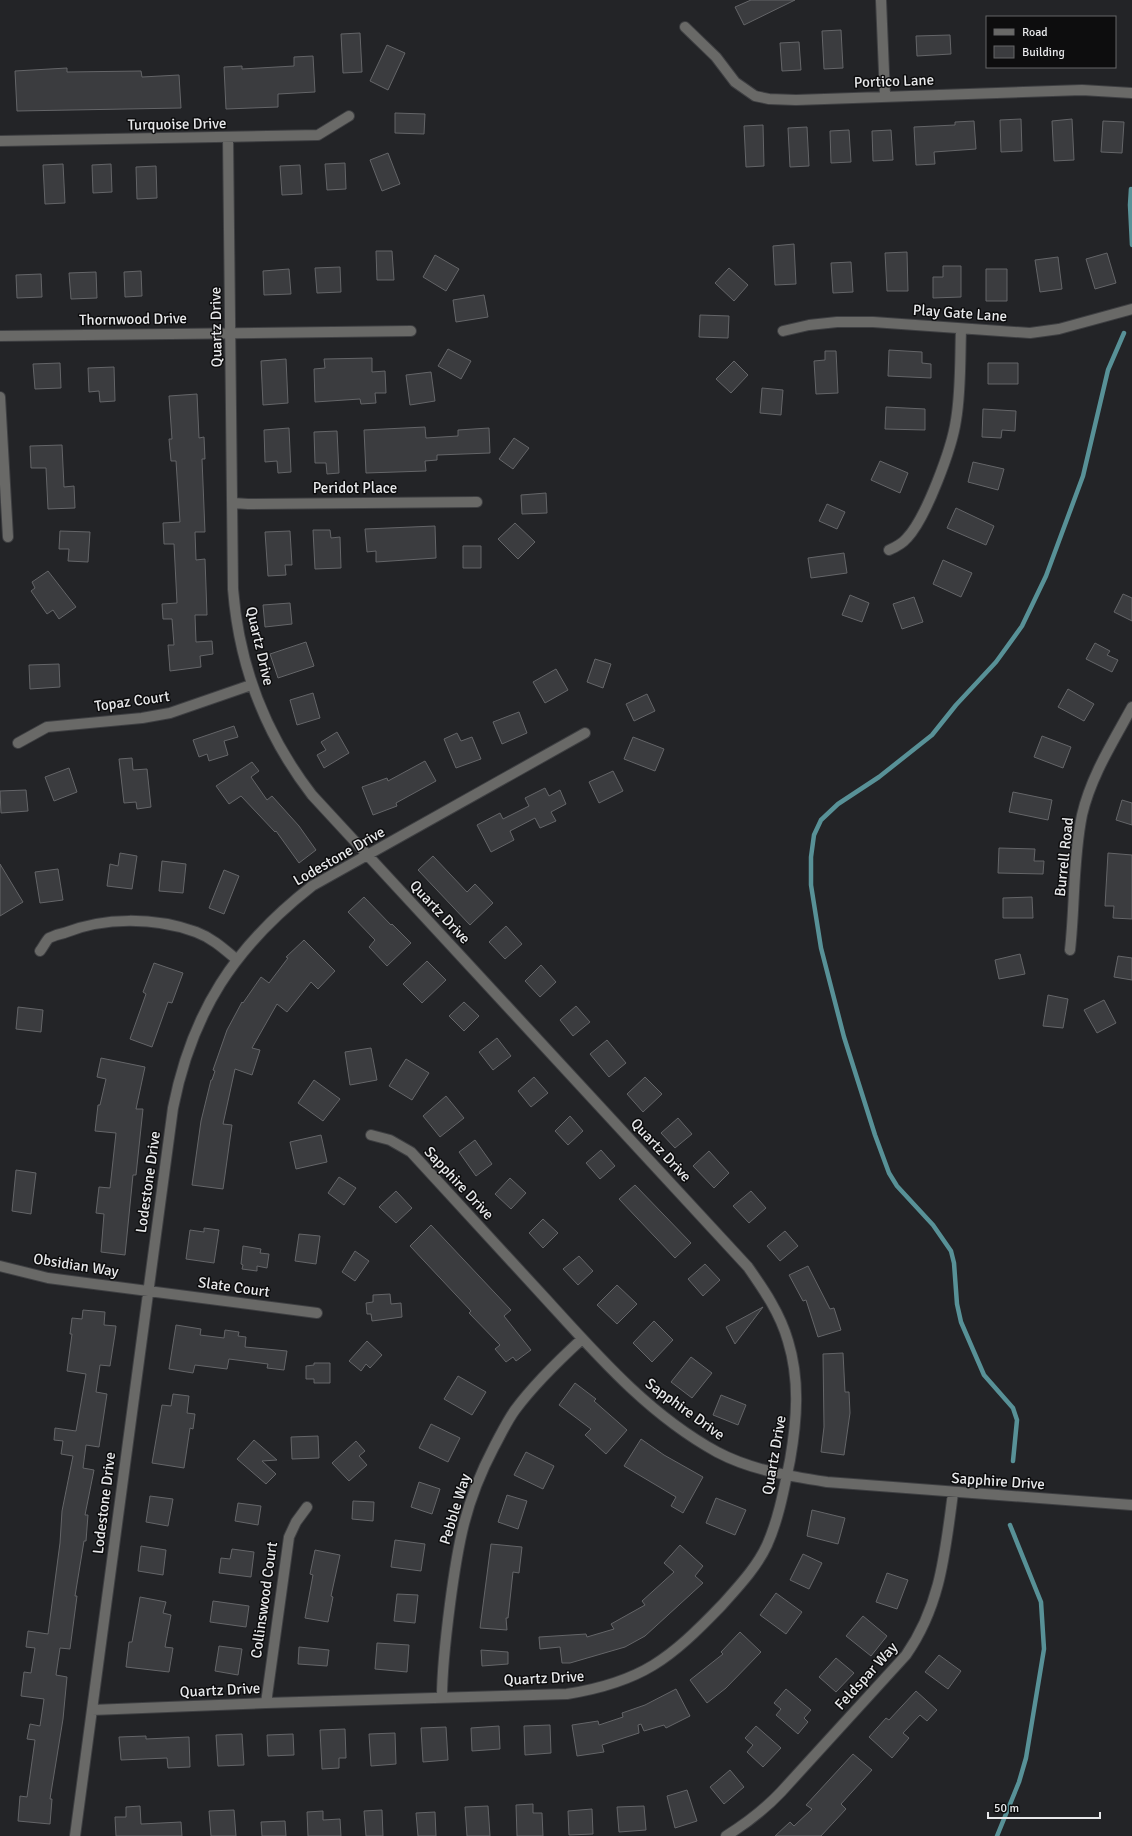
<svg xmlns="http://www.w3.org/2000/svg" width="1132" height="1836" viewBox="0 0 1132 1836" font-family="Signika,sans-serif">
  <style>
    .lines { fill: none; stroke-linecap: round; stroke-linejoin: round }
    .stream { stroke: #589197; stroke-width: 4.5 }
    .building { fill: #3b3c3f; stroke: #646568 }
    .minor-casing { stroke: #3e3f42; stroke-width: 12 }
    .minor { stroke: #696967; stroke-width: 10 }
    .labels { text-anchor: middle; stroke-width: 3; stroke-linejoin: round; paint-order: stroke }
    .street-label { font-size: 15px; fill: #e7e8ea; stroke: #0d0d0e }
  </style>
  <rect width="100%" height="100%" fill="#232427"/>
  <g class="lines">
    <path class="stream" d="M1131,189L1130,205L1132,245
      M1013,1461L1017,1420L1013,1408L984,1375L961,1322L957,1304L954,1263L951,1251L933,1225L897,1186L889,1173L875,1135L844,1037L821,948L811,885V857L814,835L821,820L838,804L879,777L932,735L956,705L996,662L1022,626L1046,576L1083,476L1108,370L1124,333
      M997,1836L1019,1782L1026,1758L1044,1649L1041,1602L1010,1525"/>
  </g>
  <path class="building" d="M751,0H795L744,25L735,7Z
    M841,30L843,68L824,69L822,31Z
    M360,33L362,72L343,73L341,34Z
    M950,35L951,54L917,56L916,36Z
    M799,42L801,70L782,71L780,43Z
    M387,45L405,53L388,90L370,81Z
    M313,56L315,92L278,94V107L226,109L224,67L242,66V69L294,66V57Z
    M67,68V72L141,71L142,77L179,75L181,108L17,111L15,71Z
    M395,113L425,114L424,134L395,133Z
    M1021,119L1022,151L1001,152L1000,120Z
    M1072,119L1074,160L1054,161L1052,121Z
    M974,121L976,149L934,152L935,164L916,165L914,127L955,125V122Z
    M1103,121L1124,122L1122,153L1101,152Z
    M763,125L764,166L746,167L744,126Z
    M807,127L809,166L790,167L788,128Z
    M849,130L851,162L831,163L830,131Z
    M891,130L893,160L873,161L872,131Z
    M388,153L400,184L382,191L370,160Z
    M345,163L346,189L327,190L325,164Z
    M63,164L65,203L45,204L43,165Z
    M111,164L112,192L93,193L92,165Z
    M300,165L302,194L282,195L280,166Z
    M156,166L157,198L137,199L136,167Z
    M794,244L796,284L775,285L773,246Z
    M376,251H392L394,280H377Z
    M907,252L908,291H887L885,253Z
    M1107,253L1116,283L1095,289L1086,259Z
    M435,255L459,269L446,291L423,277Z
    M1058,257L1062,289L1040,292L1035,260Z
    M851,262L853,292L833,293L831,263Z
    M943,266H961V297L933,298V277H943Z
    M340,267L341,292L317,293L315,268Z
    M729,268L748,285L734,301L715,283Z
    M289,269L291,294L264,295L263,271Z
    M986,269H1007V301H986Z
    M141,271L142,296L125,297L124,272Z
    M96,272L97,298L71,299L69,273Z
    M41,274L42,297L17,298L16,275Z
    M484,295L488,317L456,322L453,300Z
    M700,315L729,316L728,338L699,337Z
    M448,349L471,361L461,379L438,366Z
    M889,350L922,352V363L931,364V378L888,376Z
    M825,351H836L838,393L816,394L814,361L825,360Z
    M372,358V372L385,371L386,393H375L376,403L361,404L360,399L315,402L314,369L325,368L324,359Z
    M286,359L288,403L263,405L261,361Z
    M734,361L748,375L731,393L716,379Z
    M60,363L61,388L35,389L33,364Z
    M988,363H1018V384H988Z
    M114,367L115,401L100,402L99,391L89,392L88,368Z
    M431,372L435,401L410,405L406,375Z
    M762,388L783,390L781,415L760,413Z
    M197,394L199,438L204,437L205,459H202L205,532H195L196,560L205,559L207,615H195L196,642L212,641L213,654L200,656L201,667L170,671L168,645H174L172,619H163L162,604L177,603L174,544H164L163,523L180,522L176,461H171L169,439H172L169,396Z
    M886,407L925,409V430L885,429Z
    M983,409L1016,411L1015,431L1002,430L1001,438L982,437Z
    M425,427L426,438L458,436V430L489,428L490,453L437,455V460L425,461L426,471L366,473L364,430Z
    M289,428L291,472L278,473L277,461L265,462L264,430Z
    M337,431L339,473L327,474L326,463H315L314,432Z
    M514,438L529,448L513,469L499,459Z
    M62,445L64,487L74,486L75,508L48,509L46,468H31L30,446Z
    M880,461L908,473L900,493L871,480Z
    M973,462L1004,469L998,490L968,482Z
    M546,493L547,513L522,514L521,495Z
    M827,504L845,512L837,529L819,521Z
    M956,508L994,526L986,545L947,528Z
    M515,523L535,542L518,559L498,539Z
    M435,526L436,558L376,562V551L367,552L365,529Z
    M313,530H330L331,538L340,537L341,568L315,569Z
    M60,531L90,532L88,562L68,561L69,549H59Z
    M290,531L292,565H285L286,575L268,576L265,532Z
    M463,546H481V568H463Z
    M844,553L847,573L811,578L808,558Z
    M943,560L972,573L961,597L933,584Z
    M48,571L76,607L59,619L53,610L47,614L31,591L35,588L32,582Z
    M1123,594L1132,598V621L1114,612Z
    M850,595L869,603L862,622L842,615Z
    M914,597L923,622L902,629L893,604Z
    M290,603L292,624L265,627L263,605Z
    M306,642L314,666L278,678L270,654Z
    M1095,643L1110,651L1107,655L1118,660L1112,672L1086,659Z
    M595,659L611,664L603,688L587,682Z
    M59,664L60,687L30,689L29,665Z
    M556,669L568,690L545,703L533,682Z
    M1068,689L1094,704L1084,721L1058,707Z
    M313,693L320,718L297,725L290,700Z
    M647,694L655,711L634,721L626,704Z
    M519,712L527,733L502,744L493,722Z
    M234,726L238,737L224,741L228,755L209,761L207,754L199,757L193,740Z
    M337,732L349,753L324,768L317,755L326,750L321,742Z
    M457,733L461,741L472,737L481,759L456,768L444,739Z
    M1042,736L1071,747L1063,768L1034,757Z
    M633,737L664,749L655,771L624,759Z
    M132,758L133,770L147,769L151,807L137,809L136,802L124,803L119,759Z
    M425,761L436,781L396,803L397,806L373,815L362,787L387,778L388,781Z
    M252,762L259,771L251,777L267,800L272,796L299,826L316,850L299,863L276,831L275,832L241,796L229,804L216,786Z
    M69,768L77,792L54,801L45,777Z
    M613,771L623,791L599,803L589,782Z
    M545,788L549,796L560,790L566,804L551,812L556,821L540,828L535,818L510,831L514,840L491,852L477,825L500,813L503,819L529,806L525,798Z
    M26,790L28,811L1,813L0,791Z
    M1013,792L1052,800L1048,820L1009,812Z
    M1122,800L1132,803V825L1116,820Z
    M999,848L1035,849L1034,861H1044L1043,874L998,873Z
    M120,853L137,856L132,889L107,886L110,864L118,866Z
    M1108,853L1132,855V919L1113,918L1114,906H1105Z
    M433,856L467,892L475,884L493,903L470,925L418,870Z
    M162,861L186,864L183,893L159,891Z
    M0,864L23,902L0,916Z
    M58,869L63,900L40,903L35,872Z
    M224,870L239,876L224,914L209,908Z
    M364,897L391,925L392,924L411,943L387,966L369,947L375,940L348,912Z
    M1032,897L1033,918H1003V898Z
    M506,926L522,944L505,959L489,942Z
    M304,940L335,971L318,989L311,982L287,1012L277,1004L252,1048L260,1050L252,1075L235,1069L223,1124L232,1125L223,1189L192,1185L201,1121L211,1080H212L215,1071L213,1070L227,1030L242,1002L243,1003L261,977L269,983L288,958L286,957Z
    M1020,954L1025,974L999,979L995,960Z
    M1118,956L1132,958V980L1114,977Z
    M427,961L446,980L422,1003L403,984Z
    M154,963L183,973L172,1003L168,1002L152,1047L130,1039L146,994L143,992Z
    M541,965L556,982L540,997L525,981Z
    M1048,995L1068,999L1063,1028L1043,1026Z
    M1104,1000L1116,1023L1097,1033L1084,1010Z
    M464,1002L479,1016L464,1031L449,1016Z
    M576,1006L590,1022L573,1036L560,1020Z
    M18,1007L43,1010L41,1032L16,1029Z
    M497,1038L511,1056L493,1070L479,1052Z
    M607,1040L626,1063L609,1077L590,1054Z
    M371,1048L377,1080L350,1085L345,1052Z
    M101,1058L145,1067L136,1109H143L136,1175H133L125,1255L101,1252L104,1214L96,1213L99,1187L110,1188L116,1133L95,1131L98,1105H100L106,1079L97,1077Z
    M406,1059L429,1073L412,1100L389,1086Z
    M534,1077L548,1093L531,1107L518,1091Z
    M645,1077L662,1094L643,1112L627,1094Z
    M314,1080L340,1099L323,1121L298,1103Z
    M446,1096L464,1118L440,1137L423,1116Z
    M570,1116L583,1131L568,1145L555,1131Z
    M678,1118L692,1134L675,1148L661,1133Z
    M321,1135L327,1162L296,1169L290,1142Z
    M475,1140L492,1164L476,1176L459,1152Z
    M601,1150L615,1166L600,1179L586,1163Z
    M709,1151L729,1173L714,1188L693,1166Z
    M16,1170L36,1173L31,1214L12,1211Z
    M339,1177L356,1188L344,1205L328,1193Z
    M510,1178L526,1193L511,1209L495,1194Z
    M635,1185L691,1243L675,1258L619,1199Z
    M396,1191L412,1208L396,1223L379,1207Z
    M751,1191L766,1208L749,1223L733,1206Z
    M543,1219L558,1233L543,1248L529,1233Z
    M431,1225L511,1310L504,1316L531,1350L516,1361L513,1357L506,1362L495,1349L500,1345L469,1313L471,1311L410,1246Z
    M204,1228L219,1230L214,1263L186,1259L190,1230L204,1232Z
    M785,1231L798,1246L780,1261L767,1246Z
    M299,1234L320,1236L316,1264L295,1261Z
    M243,1246L261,1249L260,1253L269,1254L267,1268L257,1266V1271L242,1269L243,1265L241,1264Z
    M355,1251L369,1261L355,1281L342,1272Z
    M579,1256L593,1271L578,1285L563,1269Z
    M705,1264L720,1280L703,1296L688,1279Z
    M808,1266L830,1309L834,1308L841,1330L818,1337L806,1300L803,1301L789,1275Z
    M617,1285L637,1304L617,1324L597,1305Z
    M390,1294L391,1304L401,1303L402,1317L372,1321L371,1314H367L366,1303L373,1302V1295Z
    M763,1307L735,1344L726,1327Z
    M83,1310L105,1312L104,1325L116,1326L115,1334L110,1366L100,1365L96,1392L107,1394L99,1447L86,1445L83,1468L94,1470L85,1515H88L86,1541H84L75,1596H77L70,1649L60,1648L56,1675L67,1677L63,1719L50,1799H52L50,1824L18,1821L20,1796L27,1797L35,1740L27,1739L30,1724L40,1726L44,1699L21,1696L24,1672L31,1673L35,1648L26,1647L28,1631L48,1634L60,1543L62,1511L73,1456L61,1454L63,1441L54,1440L55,1428L76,1431L86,1374L67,1371L72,1334H70L72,1318L82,1319Z
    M654,1321L673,1340L652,1362L633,1343Z
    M176,1325L201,1329L200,1335L224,1338L225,1330L239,1332L238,1336L246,1337L245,1347L287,1351L284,1370L267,1368L268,1364L229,1359L227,1369L195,1365L193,1373L169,1369Z
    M367,1341L382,1355L370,1368L366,1364L361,1371L349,1361Z
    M843,1353L845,1392H849L850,1413L844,1455L821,1452L824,1427L823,1354Z
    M691,1357L712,1373L692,1398L671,1382Z
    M314,1363H330V1383H314V1379H306V1366L314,1365Z
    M458,1376L486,1392L472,1415L444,1399Z
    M575,1383L596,1399L594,1401L627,1430L606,1454L585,1435L591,1429L559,1405Z
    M173,1394L189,1396L187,1413L195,1414L193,1429L190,1428L184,1468L152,1463L162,1405L171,1406Z
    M721,1395L746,1405L738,1425L713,1415Z
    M431,1424L460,1438L448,1462L419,1448Z
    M318,1436L319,1458L292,1459L291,1437Z
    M641,1439L664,1455L703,1477L683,1513L671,1506L676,1497L624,1466Z
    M254,1440L277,1460L262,1461L276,1474L266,1484L237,1459Z
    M356,1441L365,1451L359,1456L367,1465L349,1481L332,1463Z
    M526,1452L554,1466L543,1489L514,1475Z
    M419,1482L440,1489L432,1514L411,1507Z
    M507,1495L527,1501L518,1529L498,1522Z
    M150,1496L173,1499L168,1526L146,1522Z
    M716,1498L746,1510L735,1535L706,1523Z
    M353,1501L374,1502L373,1521L352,1519Z
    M238,1503L261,1506L258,1525L235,1521Z
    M812,1510L845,1518L838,1544L807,1536Z
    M395,1540L425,1544L421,1571L391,1567Z
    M491,1544L522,1547L519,1573L513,1572L508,1618H506L507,1630L480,1628Z
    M680,1545L703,1566L695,1576L703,1583L645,1636L625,1647L570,1663H562L560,1647L540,1649L539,1637L586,1634L587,1637L614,1629L611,1624L645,1605L642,1601L674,1572L664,1563Z
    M141,1546L166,1550L163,1575L138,1571Z
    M232,1549L254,1552L251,1577L219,1573L221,1558L230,1559Z
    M315,1550L340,1555L331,1596L333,1597L328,1622L305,1618L313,1575L310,1574Z
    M803,1554L822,1563L809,1589L790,1580Z
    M887,1573L908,1580L897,1609L876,1602Z
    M776,1593L802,1612L786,1634L760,1615Z
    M397,1594L418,1595L415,1623L394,1621Z
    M140,1597L166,1602L163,1613L171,1615L165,1647L173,1648L169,1672L126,1667L129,1642H132Z
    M213,1601L249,1606L246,1627L210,1622Z
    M863,1616L887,1636L871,1656L846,1636Z
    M740,1632L761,1652L726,1688L707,1703L690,1680L723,1654L721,1652Z
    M377,1643L409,1645L407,1672L375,1669Z
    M219,1646L242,1649L238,1675L215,1671Z
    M299,1647L329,1650L327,1666L298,1664Z
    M481,1650L508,1652V1664L482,1666Z
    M939,1655L961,1671L948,1689L925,1672Z
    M836,1658L854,1673L836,1692L819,1677Z
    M676,1689L690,1716L666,1728L664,1725L644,1731L641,1724L638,1725L639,1733L602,1745L604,1752L577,1756L572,1725L598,1721L599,1725L623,1717L622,1713L645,1705Z
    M786,1689L811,1710L804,1718L808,1722L798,1734L776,1715L781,1709L774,1703Z
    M916,1691L937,1710L927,1721L920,1715L903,1733L909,1738L892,1758L869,1737L886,1718L889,1720Z
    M550,1725L551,1753L525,1755L524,1726Z
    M499,1726L500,1749L472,1751L471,1728Z
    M756,1726L781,1748L763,1767L747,1752L753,1745L745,1738Z
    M446,1727L448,1760L423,1762L421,1728Z
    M345,1729L346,1758H339V1768L322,1769L320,1730Z
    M395,1733L396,1764L371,1766L369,1734Z
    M242,1734L244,1765L218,1766L216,1735Z
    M293,1734L294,1755L268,1756L267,1735Z
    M146,1736V1739L189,1737L190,1767L168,1768L167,1758L121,1760L119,1737Z
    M853,1754L872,1770L841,1804L846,1809L821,1836H775L790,1822L794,1826L812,1809L806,1805Z
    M730,1770L744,1787L724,1804L710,1787Z
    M687,1790L697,1821L675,1828L667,1796Z
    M533,1804V1813H542L543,1836H517L516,1805Z
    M140,1806L141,1824L181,1822L182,1836H116L115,1817H126V1807Z
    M488,1806L490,1836H467L465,1807Z
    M644,1806L646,1830L619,1832L617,1807Z
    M592,1809L593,1834L569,1835L568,1811Z
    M234,1810L236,1836H211L209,1811Z
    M382,1810L383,1836H366L364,1811Z
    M323,1811V1820L340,1819L341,1836H308L307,1812Z
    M435,1812L436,1836H418L416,1813Z
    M285,1821L286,1836H262L261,1822Z"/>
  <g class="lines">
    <defs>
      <path id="minor" d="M881,0L885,96
        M685,27L716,57L735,82L755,96L769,99L796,100L1082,90L1132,93
        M0,141L318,135L349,116
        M783,331L809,325L837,322H873L1030,333L1059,329L1132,309
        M0,336L411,331
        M0,397L8,537
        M233,503L248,504L477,502
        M889,550C896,547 902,544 907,538C926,518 952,448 956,420C961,391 960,359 961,329
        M18,743L47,727L142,718L170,713L251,685
        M1070,950C1075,905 1073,859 1082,815C1091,776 1113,742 1132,707
        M40,951C43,947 46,941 49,938C53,936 59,934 64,933C104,917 154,917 196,932C212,938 223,948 236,959
        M371,1135L390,1140L411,1152C456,1201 501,1250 546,1299C597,1355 649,1415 717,1452C751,1470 789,1476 827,1482L1132,1505
        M0,1266L48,1278L317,1313
        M442,1697C442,1666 446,1635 450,1604C458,1543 465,1502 494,1447C501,1434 507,1421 515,1410C535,1383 558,1361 582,1339
        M266,1703L289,1537L296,1522L307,1507
        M92,1710L266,1703L567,1694C642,1682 670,1659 722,1605C738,1587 757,1567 767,1545C779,1518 784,1489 790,1460C797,1420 800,1380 788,1341C780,1313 764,1290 748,1267L312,795C265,734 239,666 233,589L228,138
        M75,1836L173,1108C192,1012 234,947 312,886L585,733
        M726,1836C747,1823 764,1810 781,1792L906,1655C941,1605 945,1552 953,1493"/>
    </defs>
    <use href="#minor" class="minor-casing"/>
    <use href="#minor" class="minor"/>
  </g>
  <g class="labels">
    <g class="street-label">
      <text transform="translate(894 81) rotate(-2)" y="5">Portico Lane</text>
      <text transform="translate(177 124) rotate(-1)" y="5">Turquoise Drive</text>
      <text transform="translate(960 313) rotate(4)" y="5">Play Gate Lane</text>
      <text transform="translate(133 319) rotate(-1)" y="5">Thornwood Drive</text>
      <text transform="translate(216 327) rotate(-91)" y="5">Quartz Drive</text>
      <text x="355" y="493">Peridot Place</text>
      <text transform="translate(260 646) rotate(77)" y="5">Quartz Drive</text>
      <text transform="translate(132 701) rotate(-8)" y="5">Topaz Court</text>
      <text transform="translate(339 856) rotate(-30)" y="5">Lodestone Drive</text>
      <text transform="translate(1064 857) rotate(-84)" y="5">Burrell Road</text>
      <text transform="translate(440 912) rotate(47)" y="5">Quartz Drive</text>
      <text transform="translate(661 1150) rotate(47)" y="5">Quartz Drive</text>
      <text transform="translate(148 1182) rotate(-82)" y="5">Lodestone Drive</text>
      <text transform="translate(459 1183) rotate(47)" y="5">Sapphire Drive</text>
      <text transform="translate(76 1265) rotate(9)" y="5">Obsidian Way</text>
      <text transform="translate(234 1287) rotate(8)" y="5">Slate Court</text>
      <text transform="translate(685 1409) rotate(36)" y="5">Sapphire Drive</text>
      <text transform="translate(774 1455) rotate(-80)" y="5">Quartz Drive</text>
      <text transform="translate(998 1481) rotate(4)" y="5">Sapphire Drive</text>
      <text transform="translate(104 1503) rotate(-83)" y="5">Lodestone Drive</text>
      <text transform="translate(455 1509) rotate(-73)" y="5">Pebble Way</text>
      <text transform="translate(264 1600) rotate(-82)" y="5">Collinswood Court</text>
      <text transform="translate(866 1676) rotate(-48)" y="5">Feldspar Way</text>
      <text transform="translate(544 1678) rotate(-3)" y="5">Quartz Drive</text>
      <text transform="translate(220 1690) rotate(-3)" y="5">Quartz Drive</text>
    </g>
  </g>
  <rect x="986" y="16" width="130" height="52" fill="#0d0d0e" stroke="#646566"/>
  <rect x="994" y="29" width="20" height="6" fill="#696967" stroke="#646566"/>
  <text x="1022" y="36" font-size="12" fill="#e7e8ea">Road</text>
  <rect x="994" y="46" width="20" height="12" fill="#3b3c3f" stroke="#646566"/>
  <text x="1022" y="56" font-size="12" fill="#e7e8ea">Building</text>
  <path d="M988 1812v6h112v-6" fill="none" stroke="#e7e8ea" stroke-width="2"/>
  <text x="994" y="1812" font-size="12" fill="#e7e8ea" stroke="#0d0d0e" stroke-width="3" paint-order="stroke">50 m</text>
</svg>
